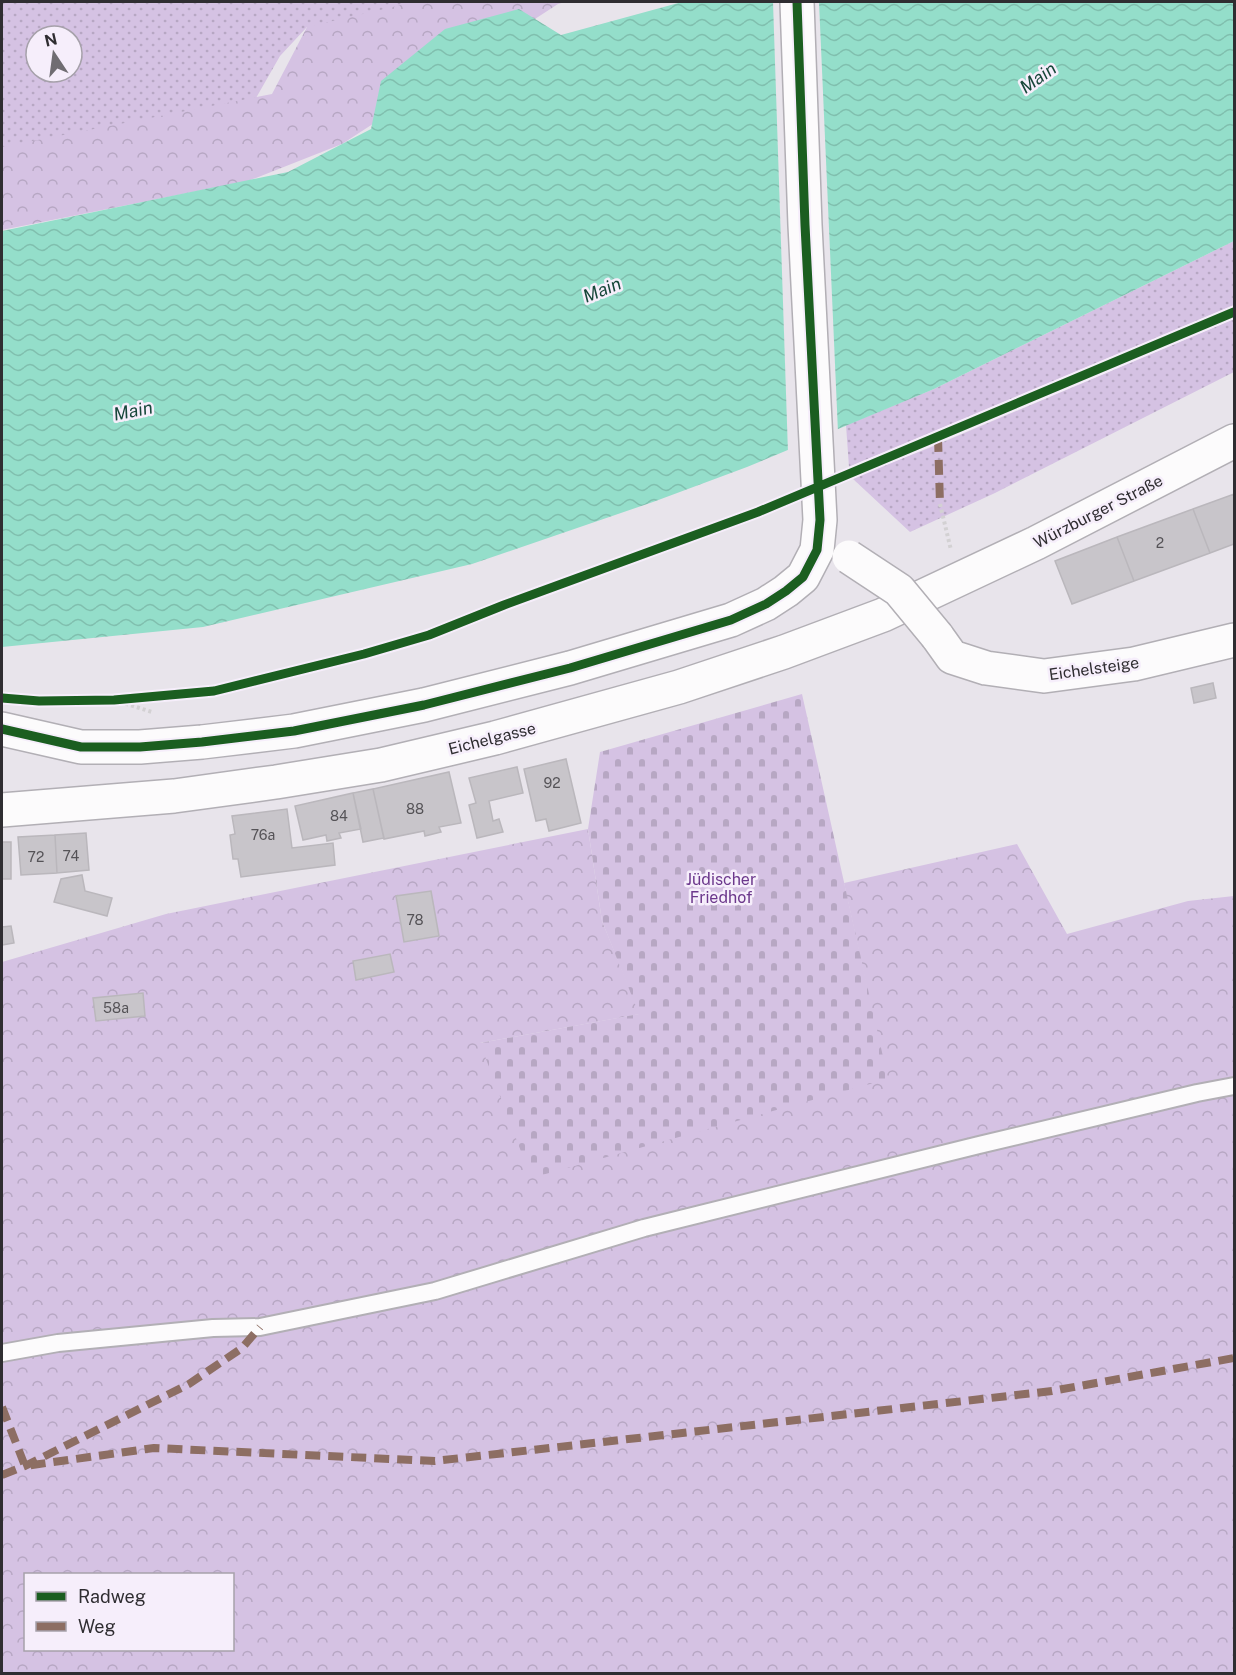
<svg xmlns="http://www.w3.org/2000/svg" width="1236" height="1675" viewBox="0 0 1236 1675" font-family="'Public Sans',sans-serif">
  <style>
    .grass { fill: url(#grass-dots); fill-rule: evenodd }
    .forest { fill: url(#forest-crowns); fill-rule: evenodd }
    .cemetery { fill: url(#cemetery-stones) }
    .water { fill: url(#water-waves) }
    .pier { fill: #e8e4eb }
    .building { fill: #c8c5ca; stroke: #bab7bc; stroke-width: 1.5 }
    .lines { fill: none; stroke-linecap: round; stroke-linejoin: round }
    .service-casing { stroke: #b2afb5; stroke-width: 20 }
    .minor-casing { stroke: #b2afb5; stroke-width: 36 }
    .tertiary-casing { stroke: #b2afb5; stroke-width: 36 }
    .secondary-casing { stroke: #b2afb5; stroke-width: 36 }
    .path { stroke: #d3d1d3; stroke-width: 4; stroke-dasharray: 3 3; stroke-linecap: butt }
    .service { stroke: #fcfbfc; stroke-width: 16 }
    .minor { stroke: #fcfbfc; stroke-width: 33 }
    .tertiary { stroke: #fcfbfc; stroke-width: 33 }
    .secondary { stroke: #fcfbfc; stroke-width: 33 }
    .minor-bridge-casing { stroke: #b2afb5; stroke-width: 36; stroke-linecap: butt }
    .minor-bridge { stroke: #fcfbfc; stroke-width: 33 }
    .quiet { stroke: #8d6e63; stroke-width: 8; stroke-dasharray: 15 8; stroke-linecap: butt }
    .cycleway-casing { stroke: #f6eefb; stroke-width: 13 }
    .cycleway { stroke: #1b5e20; stroke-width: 9 }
    .labels { text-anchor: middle; stroke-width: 5; stroke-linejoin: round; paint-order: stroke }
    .number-label { font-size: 14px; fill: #555357 }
    .street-label { font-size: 16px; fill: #2f2d31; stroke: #f6eefb }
    .park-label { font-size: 16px; fill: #6c388c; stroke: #f6eefb }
    .water-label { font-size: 18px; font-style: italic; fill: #17473a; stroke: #f6eefb }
  </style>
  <defs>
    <pattern id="grass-dots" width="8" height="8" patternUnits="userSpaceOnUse" patternTransform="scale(1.5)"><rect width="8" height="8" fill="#d5c2e3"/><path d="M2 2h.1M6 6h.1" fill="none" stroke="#b7a7c3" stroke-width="1.8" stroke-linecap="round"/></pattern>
    <pattern id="forest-crowns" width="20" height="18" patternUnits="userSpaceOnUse" patternTransform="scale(1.5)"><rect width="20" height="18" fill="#d5c2e3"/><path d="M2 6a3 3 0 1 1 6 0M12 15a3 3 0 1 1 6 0" fill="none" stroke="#b7a7c3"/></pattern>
    <pattern id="cemetery-stones" width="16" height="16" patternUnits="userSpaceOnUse" patternTransform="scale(1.5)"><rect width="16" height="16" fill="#d5c2e3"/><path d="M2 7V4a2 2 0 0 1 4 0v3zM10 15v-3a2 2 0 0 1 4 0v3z" fill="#b7a7c3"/></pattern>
    <pattern id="water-waves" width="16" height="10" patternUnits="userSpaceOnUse" patternTransform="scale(1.5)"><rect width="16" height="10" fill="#94deca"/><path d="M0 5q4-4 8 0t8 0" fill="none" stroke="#80bfae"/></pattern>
  </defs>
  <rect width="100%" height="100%" fill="#e8e4eb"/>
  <path class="grass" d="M2,2H414L407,17L348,30L307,27L280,56L244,119L2,172ZM36,36H72V72H36Z
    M1234,241V305L849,467L846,425L934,389Z
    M1234,319V372L995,493L910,532L852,478L929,448Z"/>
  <path class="forest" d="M414,2H565L558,4L342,144L248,181L2,230V147L272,94L307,27Z
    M588,829L602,921L640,1014L480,1043L887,1079L844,883L1017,844L1067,934L1188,901L1234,896V1673L2,1674V962L166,914ZM26,1574H232V1650H26Z"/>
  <path class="cemetery" d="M802,694L888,1079L531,1178L480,1043L639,1014L602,921L588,829L600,752Z"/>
  <path class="water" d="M682,2H1234V241L934,389L747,467L653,502L472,564L203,627L2,647V231L288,172L371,129L381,81L445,29L519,9L561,35Z"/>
  <path class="pier" d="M773,2H819L838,432L788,453Z"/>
  <path class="building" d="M1234,494V544L1210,553L1193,509Z
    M1193,509L1210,553L1134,581L1117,537Z
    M1117,537L1134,581L1072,604L1055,561Z
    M1213,683L1216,698L1194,703L1191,688Z
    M566,759L581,823L549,831L546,819L536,821L524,769Z
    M517,767L523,793L489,801L493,821L499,819L503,832L477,838L469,805L476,803L469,778Z
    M449,772L461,823L439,827L441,832L425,836L424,831L384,839L373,789Z
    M373,789L384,838L363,842L353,793Z
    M353,793L361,829L339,833L341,838L327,841L326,835L303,840L295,806Z
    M287,809L292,848L333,843L335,865L241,877L238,859H233L230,835L235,834L232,816Z
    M86,833L89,870L57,873L55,835Z
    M55,835L57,873L21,875L18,837Z
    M2,842H11V879H2Z
    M82,875L85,891L112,898L107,916L54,902L61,879Z
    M431,891L439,936L404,942L396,896Z
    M11,926L14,943L2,945V927Z
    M390,954L394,972L356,980L353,961Z
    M143,993L145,1016L96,1021L93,998Z"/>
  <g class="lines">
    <defs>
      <path id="service" d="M2,1353L58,1343L213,1328L260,1327L435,1291L644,1228L979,1145L1197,1093L1234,1086"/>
      <path id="minor" d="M937,636L952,657L986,668L1044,676L1134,664L1234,640"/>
      <path id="tertiary" d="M2,729L81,747H140L202,742L294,731L424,705L570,668L731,620L766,604L786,591L803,577L817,550L820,520L805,225L797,2"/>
      <path id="secondary" d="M2,810L174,796L276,782L381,765L495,738L679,687L784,652L883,615L1036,543L1234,441"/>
    </defs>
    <use href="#service" class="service-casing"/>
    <use href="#minor" class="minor-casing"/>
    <use href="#tertiary" class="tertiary-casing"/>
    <use href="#secondary" class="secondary-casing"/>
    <path class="path" d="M940,504L951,550
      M114,700L152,712"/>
    <use href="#service" class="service"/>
    <use href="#minor" class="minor"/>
    <use href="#tertiary" class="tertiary"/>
    <use href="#secondary" class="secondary"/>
    <defs>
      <path id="minor-bridge" d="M849,557L899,590L937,636"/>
    </defs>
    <use href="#minor-bridge" class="minor-bridge-casing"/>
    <use href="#minor-bridge" class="minor-bridge"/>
    <path class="quiet" d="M938,437L940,504
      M2,1407L25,1466L154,1448L435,1461L1052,1391L1234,1358
      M2,1475L25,1466L189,1384L242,1348L260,1327"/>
    <defs>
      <path id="cycleway" d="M2,698L39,701L114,700L214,691L364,654L429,635L504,605L758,512L1234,312
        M2,729L81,747H140L202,742L294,731L424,705L570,668L731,620L766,604L786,591L803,577L817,550L820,520L805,225L797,2"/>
    </defs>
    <use href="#cycleway" class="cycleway-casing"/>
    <use href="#cycleway" class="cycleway"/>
  </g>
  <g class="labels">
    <g class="number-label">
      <text x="1160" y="548">2</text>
      <text x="552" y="788">92</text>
      <text x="415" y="814">88</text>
      <text x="339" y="821">84</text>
      <text x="263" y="840">76a</text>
      <text x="71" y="861">74</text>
      <text x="36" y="862">72</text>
      <text x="415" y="925">78</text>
      <text x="116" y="1013">58a</text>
    </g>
    <g class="street-label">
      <text transform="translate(1098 511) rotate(-27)" y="6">Würzburger Straße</text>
      <text transform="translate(1094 668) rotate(-8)" y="6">Eichelsteige</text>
      <text transform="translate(492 738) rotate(-14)" y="6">Eichelgasse</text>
    </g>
    <g class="park-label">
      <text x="721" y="885">Jüdischer<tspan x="721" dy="18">Friedhof</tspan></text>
    </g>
    <g class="water-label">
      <text transform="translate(1038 78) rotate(-35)" y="6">Main</text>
      <text transform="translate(602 290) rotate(-22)" y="6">Main</text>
      <text transform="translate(133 411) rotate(-11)" y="6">Main</text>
    </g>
  </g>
  <rect width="1236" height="1675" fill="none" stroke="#2f2d31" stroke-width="6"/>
  <rect x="24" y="1573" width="210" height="78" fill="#f6eefb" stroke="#a6a1aa" stroke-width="1.5"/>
  <rect x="36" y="1592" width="30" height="9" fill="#1b5e20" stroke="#a6a1aa" stroke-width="1.5"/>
  <text x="78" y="1603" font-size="18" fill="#2f2d31">Radweg</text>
  <rect x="36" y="1622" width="30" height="9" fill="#8d6e63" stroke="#a6a1aa" stroke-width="1.5"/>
  <text x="78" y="1633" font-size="18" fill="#2f2d31">Weg</text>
  <g transform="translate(54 54) rotate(347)"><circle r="28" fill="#f6eefb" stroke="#a6a1aa" stroke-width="1.5"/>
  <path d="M0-4.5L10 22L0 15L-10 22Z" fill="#706d72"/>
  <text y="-9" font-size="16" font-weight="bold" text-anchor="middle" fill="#2f2d31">N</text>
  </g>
</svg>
